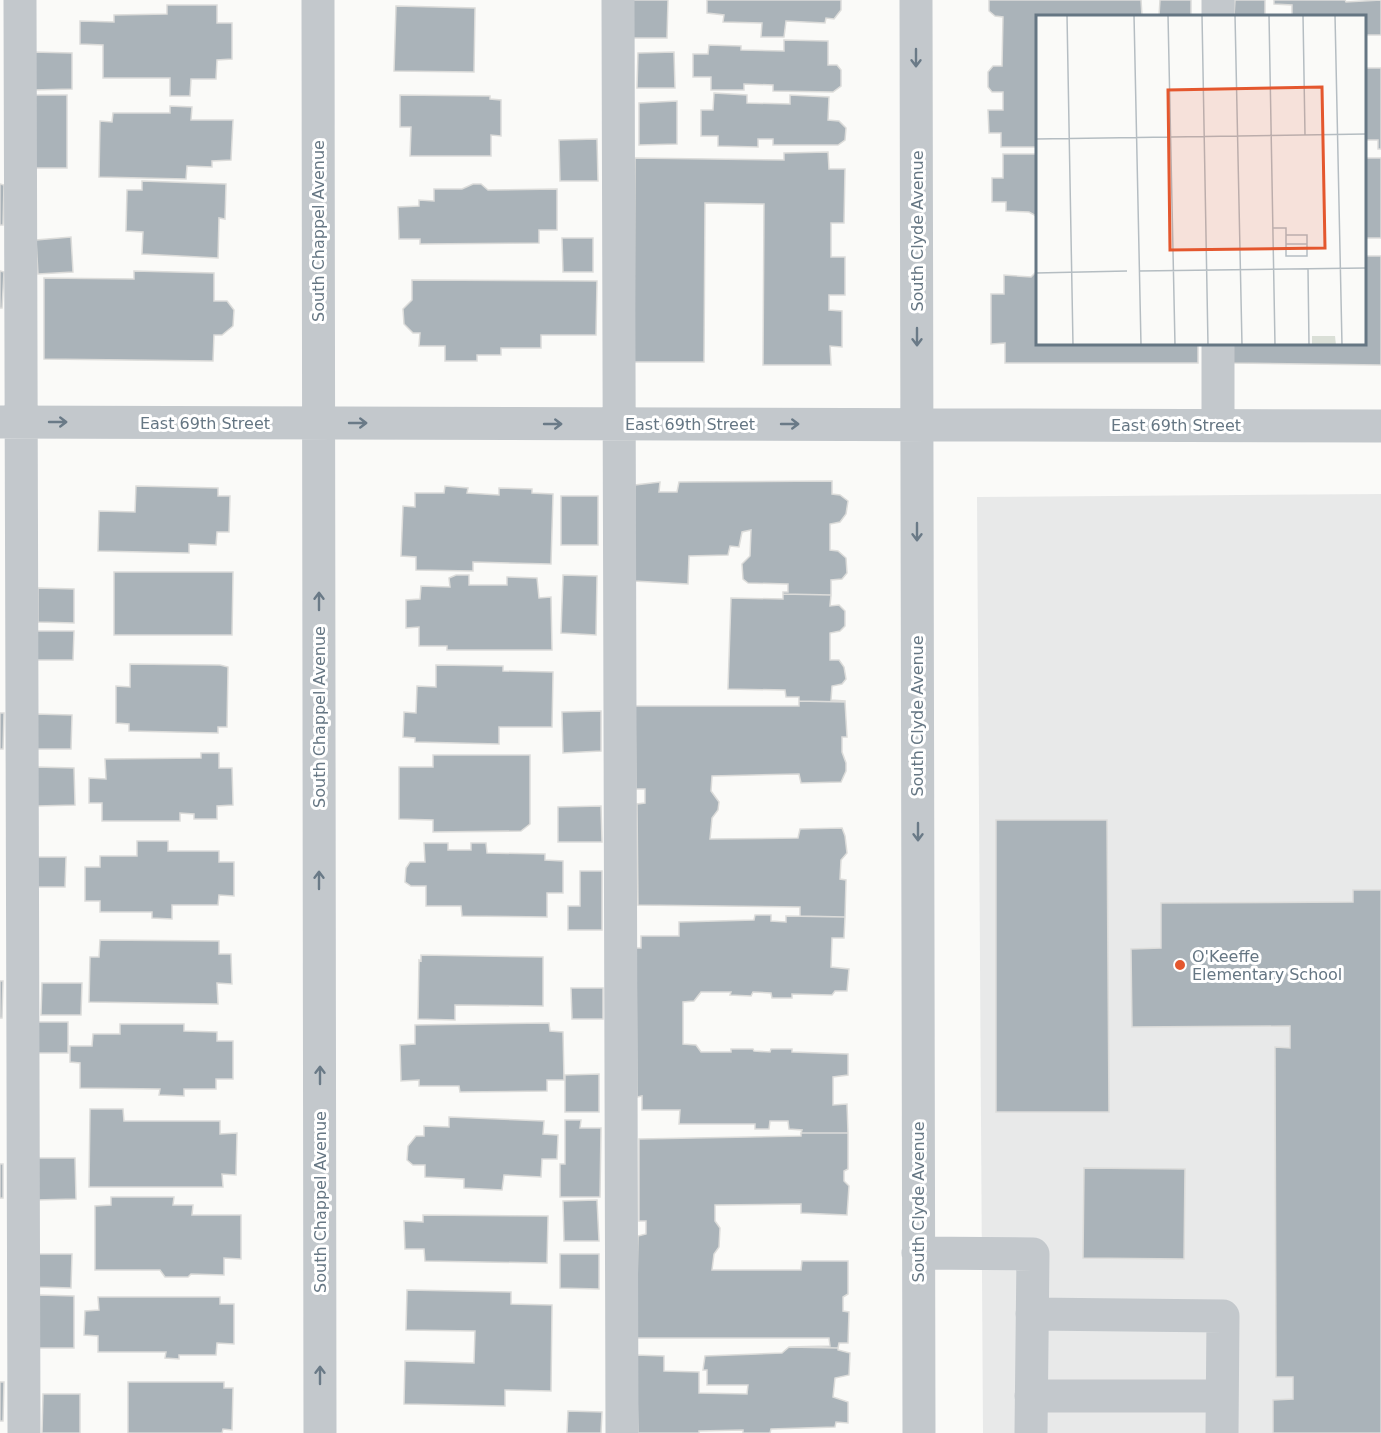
<svg xmlns="http://www.w3.org/2000/svg" width="1381" height="1433" viewBox="0 0 1381 1433" font-family="'DejaVu Sans',sans-serif">
  <style>
    .built { fill: #e8e9e9 }
    .building { fill: #aab3b9; stroke: #dcdcda; stroke-width: 1.5 }
    .lines { fill: none; stroke-linecap: round; stroke-linejoin: round }
    .minor { stroke: #c3c8cc; stroke-width: 33 }
    .oneway { stroke: #6a7a87 }
    .poi-dot { fill: #e4572e; stroke: #fff; stroke-width: 2 }
    .labels { text-anchor: middle; stroke-width: 6; stroke-linejoin: round; paint-order: stroke }
    .street-label { font-size: 16px; fill: #657683; stroke: #fff }
    .poi-label { font-size: 16px; fill: #657683; stroke: #fff; text-anchor: start }
    .inset-road { fill: none; stroke: #b5bdc2; stroke-width: 1.5 }
    .view { fill: #e4572e; fill-opacity: 0.15; stroke: #e4572e; stroke-width: 3 }
    .inset-edge { fill: none; stroke: #657683; stroke-width: 3 }
  </style>
  <rect width="100%" height="100%" fill="#fafaf8"/>
  <path class="built" d="M1381,494V1433H983L977,497Z"/>
  <path class="building" d="M633,0H668L667,38H632Z
    M707,0H841V10L834,19L826,18L825,23L786,21L784,37H761L762,23L723,22L724,15L707,13Z
    M989,0H1141L1142,16H1038V147H1001V133H989L988,110H1003V92H992L988,87V72L993,66H1002L1003,17L995,16L989,11Z
    M1160,0H1191V16H1159Z
    M1235,0H1265V16H1234Z
    M1274,0H1345L1346,2L1381,0V35H1364V16H1292V5L1274,4Z
    M167,5H217V23H232V59L217,60L216,79H191L190,96H170V78H103V45L80,44V21L114,22V15L167,14Z
    M396,6L475,8L474,72L394,71Z
    M784,40L828,41V65H837L841,70V86L833,92L773,91V85L744,84V90H711V77H693V54H708L709,45L741,46V50L784,51Z
    M33,52L72,53V89L33,90Z
    M674,52L675,88H637L638,53Z
    M1364,68H1381V149H1378V140H1364Z
    M714,93L747,95V103L790,104V95L829,97L828,120L839,121L846,128L845,140L838,145H773V139H758V147L718,146V136H701V110H713Z
    M33,95H67V168H33Z
    M400,95L490,96V99L501,100V136L491,135V156H410L411,127H400Z
    M677,101V144L639,145V103Z
    M170,106L192,107L191,120H233L231,160L212,161V167L187,166L186,179L99,177L100,121L112,122L113,113H170Z
    M597,139L598,181H560L559,140Z
    M828,152L829,169H845L844,223H831V257H845V295H829V310L842,311V347L830,346L831,365H763L764,204L705,203L704,362H634L635,158L784,160V153Z
    M1003,154H1038V217L1029,212L1006,211V202H992V178H1003Z
    M1364,158H1381V238H1364Z
    M142,181L226,184L225,219L219,218L218,258L142,254L143,232L126,231L127,190H142Z
    M0,184L4,185L3,225H0Z
    M473,184H481L488,190L557,189V230H539V243L420,244V239H399L398,207L419,206V200L434,201V189H462Z
    M71,237L73,272L38,274L36,240Z
    M562,238H593V272H563Z
    M1364,256H1381V365L1233,363V344H1364Z
    M1038,270V344H1198V363H1005V343L991,344V294H1004V275L1031,277Z
    M0,271L4,272L2,308H0Z
    M134,271L214,273V301H227L234,310L233,326L222,335H214L213,361L44,359V278L134,279Z
    M412,280L597,281L596,335H541V348H501V355H477V361H445V346H419L420,333H413L404,324L403,309L412,300Z
    M832,481V494L840,495L848,501L846,514L840,522L830,524V550L838,551L846,558L847,573L842,579L831,580V595L783,594V592H788V584L748,583L743,579L742,564L750,556L751,530L742,532L739,547L730,546L728,555L689,556L688,584L634,581L635,485L660,482L659,492H677L679,482Z
    M136,486L218,488V496H230L229,532H217L216,545L189,544V553L98,551L99,511L135,512Z
    M445,486L468,488L467,493L499,495V488L532,489V493L553,494L551,564L473,562V571L416,570V557L401,556L403,506L415,507V493H444Z
    M561,496H598V545H561Z
    M114,572H233L232,635H114Z
    M456,575H469V585H507V577L537,578L539,598L551,597L552,650H447V646H419V627L406,628V600L420,599L421,586L450,587L449,578Z
    M563,575L597,576L596,635L561,633Z
    M38,588L74,589V623L38,622Z
    M783,594L831,595L830,606L839,605L845,611V626L840,631L830,633V660H839L844,667L846,679L842,684L832,686L831,700L845,701V702L799,701V697H786L785,690L728,689L731,598L783,599Z
    M36,631H74L73,660H36Z
    M130,664L220,665L228,667L227,727H218V733L129,731V724L116,723V686L130,687Z
    M436,665L503,666V671L553,672L552,727H499V744L415,742V738L403,737L404,712L416,713L417,686L436,687Z
    M799,701L845,702L847,737H842V752L846,763V771L841,782L801,783L799,774L712,776L711,791L719,802L718,810L712,818L710,839L798,838L800,829L842,828L845,836L847,853L841,860L840,879L846,880L845,917L800,916V907L638,905L637,804L645,803V789H636L635,706H799Z
    M601,711V751L563,753L562,712Z
    M0,713H4L3,749H0Z
    M35,714L72,715L71,749H35Z
    M201,753H219V768H232L233,805L217,806V819H194V814L180,813V821H102V803H89V778L106,779L105,759L201,758Z
    M433,755H530V824L521,831L433,832V820L399,819V767H433Z
    M36,767L74,768L75,805L37,806Z
    M601,806L602,842H558V807Z
    M996,820H1107L1109,1112H996Z
    M137,841H168V851H219V862H234V896L219,895L218,905H172V919L152,918V912H100V901H85V867H100V856H137Z
    M424,843H448V850H471V843H486L487,853L545,854V860L563,861V893H547V917L462,916L461,906H426V886H411L405,882L406,868L410,862H425Z
    M35,857H66L65,887H34Z
    M580,871H602V930H568V906H580Z
    M1353,890H1381V1433H1273V1400L1293,1399V1377H1276L1275,1047L1290,1048V1026L1132,1027L1131,949L1161,948V903L1353,902Z
    M755,915H771V921L786,922V916L845,917L844,938H832L831,967L849,969L847,991H835L832,995L792,994V998H772L771,993L753,992L751,996L730,995L731,992H701L694,1001L683,1002V1044L696,1045L701,1052H731V1049H753L754,1051L770,1052L771,1049H792V1052L848,1054V1075L833,1077V1105L847,1104L848,1133H801L802,1130L789,1129L788,1121H770L769,1129H755V1124H679L680,1110H642V1096L637,1097L636,948H641V936H679V922L754,920Z
    M100,940L219,941V954H231L232,984L217,983L218,1004L89,1002L90,957H99Z
    M421,955L543,957V1006L455,1005V1020L418,1019L419,960L421,961Z
    M0,981H3L2,1018H0Z
    M42,983H82L81,1015H41Z
    M571,988H603V1019H572Z
    M37,1022H68V1053H37Z
    M549,1023L550,1031L563,1032L564,1080H547V1091L460,1092L459,1086H419V1080L401,1081L400,1045L415,1044V1025Z
    M120,1024H184V1031L217,1032V1041H233V1079H216V1089H184V1096L159,1095L160,1089L80,1088V1063L70,1062V1046H92L93,1034H120Z
    M599,1074V1112H565V1075Z
    M90,1109H123L124,1121H220V1134L237,1133L236,1175L222,1174L223,1187H89Z
    M449,1117L544,1121L543,1134L558,1135L557,1159H542L541,1177L504,1175L502,1190L464,1188V1179L425,1177V1165H413L407,1160L408,1146L416,1136H424V1126L449,1127Z
    M565,1120H581L580,1128H601L600,1197H560V1164H565Z
    M801,1133H848V1169L844,1171V1181L849,1186L847,1215L801,1213V1204L715,1205V1221L720,1228L719,1247L714,1254L712,1270H801L802,1261H848V1294L843,1297V1311L849,1312L848,1343H839L838,1348L789,1347L830,1346L829,1338H636L638,1236L646,1234V1221H639V1139L801,1136Z
    M34,1158H75L76,1199L35,1200Z
    M0,1164H3V1198H0Z
    M1084,1168L1185,1169L1184,1259L1083,1258Z
    M111,1197H174L173,1205H193L192,1215H241V1259L224,1258V1275L191,1274L188,1277H165L160,1270H95V1206L111,1205Z
    M597,1200L599,1241H564L563,1201Z
    M423,1215L548,1216L547,1263L425,1261L424,1249H405L404,1221L423,1222Z
    M38,1254H72L71,1288L38,1287Z
    M560,1254H599V1289L560,1288Z
    M407,1290L511,1292V1304L552,1305L551,1391L505,1390V1406L404,1404L405,1361L474,1363L475,1331L406,1330Z
    M39,1295L74,1296V1348H39Z
    M98,1297H220V1304H234V1344L217,1343L216,1355H179V1359L165,1358L166,1352H98V1336L84,1335L85,1311L99,1310Z
    M789,1347L838,1348V1350L850,1353L849,1375L835,1378L833,1397L848,1402V1423L836,1422L835,1427L771,1429L770,1433H743V1430L699,1431V1433H638L636,1355L664,1356V1371L699,1372V1393L747,1394L748,1385H707V1370H703L705,1356L782,1353Z
    M0,1382H4L3,1421H0Z
    M128,1382H224V1388H233L232,1430L223,1429L222,1433H128Z
    M43,1394H80V1433H42Z
    M568,1411L602,1412L601,1433H567Z"/>
  <g class="lines">
    <path class="minor" d="M20,0L24,1433
      M318,0L320,1433
      M618,0L622,1433
      M916,0L919,1433
      M1218,16V0
      M0,422L1381,426
      M1218,425V344
      M918,1253L1033,1254L1031,1433
      M1032,1314L1223,1316L1222,1433
      M1031,1396H1222"/>
  </g>
  <defs><path id="oneway-shaft" d="M-6 0H5M1.5-3L5.5 0L1.5 3" fill="none" stroke-width="1.6" stroke-linecap="round" stroke-linejoin="round" transform="scale(1.5)"/></defs>
  <g class="oneway">
    <use href="#oneway-shaft" transform="translate(916 58) rotate(90)"/>
    <use href="#oneway-shaft" transform="translate(917 337) rotate(90)"/>
    <use href="#oneway-shaft" transform="translate(58 422)"/>
    <use href="#oneway-shaft" transform="translate(358 423)"/>
    <use href="#oneway-shaft" transform="translate(553 424)"/>
    <use href="#oneway-shaft" transform="translate(790 424)"/>
    <use href="#oneway-shaft" transform="translate(917 532) rotate(90)"/>
    <use href="#oneway-shaft" transform="translate(319 601) rotate(-90)"/>
    <use href="#oneway-shaft" transform="translate(918 832) rotate(90)"/>
    <use href="#oneway-shaft" transform="translate(319 880) rotate(-90)"/>
    <use href="#oneway-shaft" transform="translate(320 1075) rotate(-90)"/>
    <use href="#oneway-shaft" transform="translate(320 1375) rotate(-90)"/>
  </g>
  <circle class="poi-dot" cx="1180" cy="965" r="6"/>
  <g class="labels">
    <g class="street-label">
      <text transform="translate(318 231) rotate(-90)" y="6">South Chappel Avenue</text>
      <text transform="translate(917 231) rotate(-90)" y="6">South Clyde Avenue</text>
      <text x="205" y="429">East 69th Street</text>
      <text x="690" y="430">East 69th Street</text>
      <text x="1176" y="431">East 69th Street</text>
      <text transform="translate(917 716) rotate(-90)" y="6">South Clyde Avenue</text>
      <text transform="translate(319 717) rotate(-90)" y="6">South Chappel Avenue</text>
      <text transform="translate(320 1202) rotate(-90)" y="6">South Chappel Avenue</text>
      <text transform="translate(918 1202) rotate(-90)" y="6">South Clyde Avenue</text>
    </g>
    <g class="poi-label">
      <text x="1192" y="962">O'Keeffe<tspan x="1192" dy="18">Elementary School</tspan></text>
    </g>
  </g>
  <g transform="translate(1036 15)">
    <rect width="330" height="330" fill="#fafaf8"/>
    <path d="M276,321H299L300,330L276,329Z" fill="#dadfd7"/>
    <path class="inset-road" d="M31,0L37,330M98,0L105,330M132,0L139,330M166,0L172,330M199,0L206,330M233,0L239,330M267,0L269,120M299,0L306,330M0,124L330,119M237,213H250V241H271V220H250M250,229H271M272,254L273,330M103,256L330,253M0,258L91,256"/>
    <path class="view" d="M286,72L289,233L134,235L132,75Z"/>
    <rect width="330" height="330" class="inset-edge"/>
  </g>
</svg>
